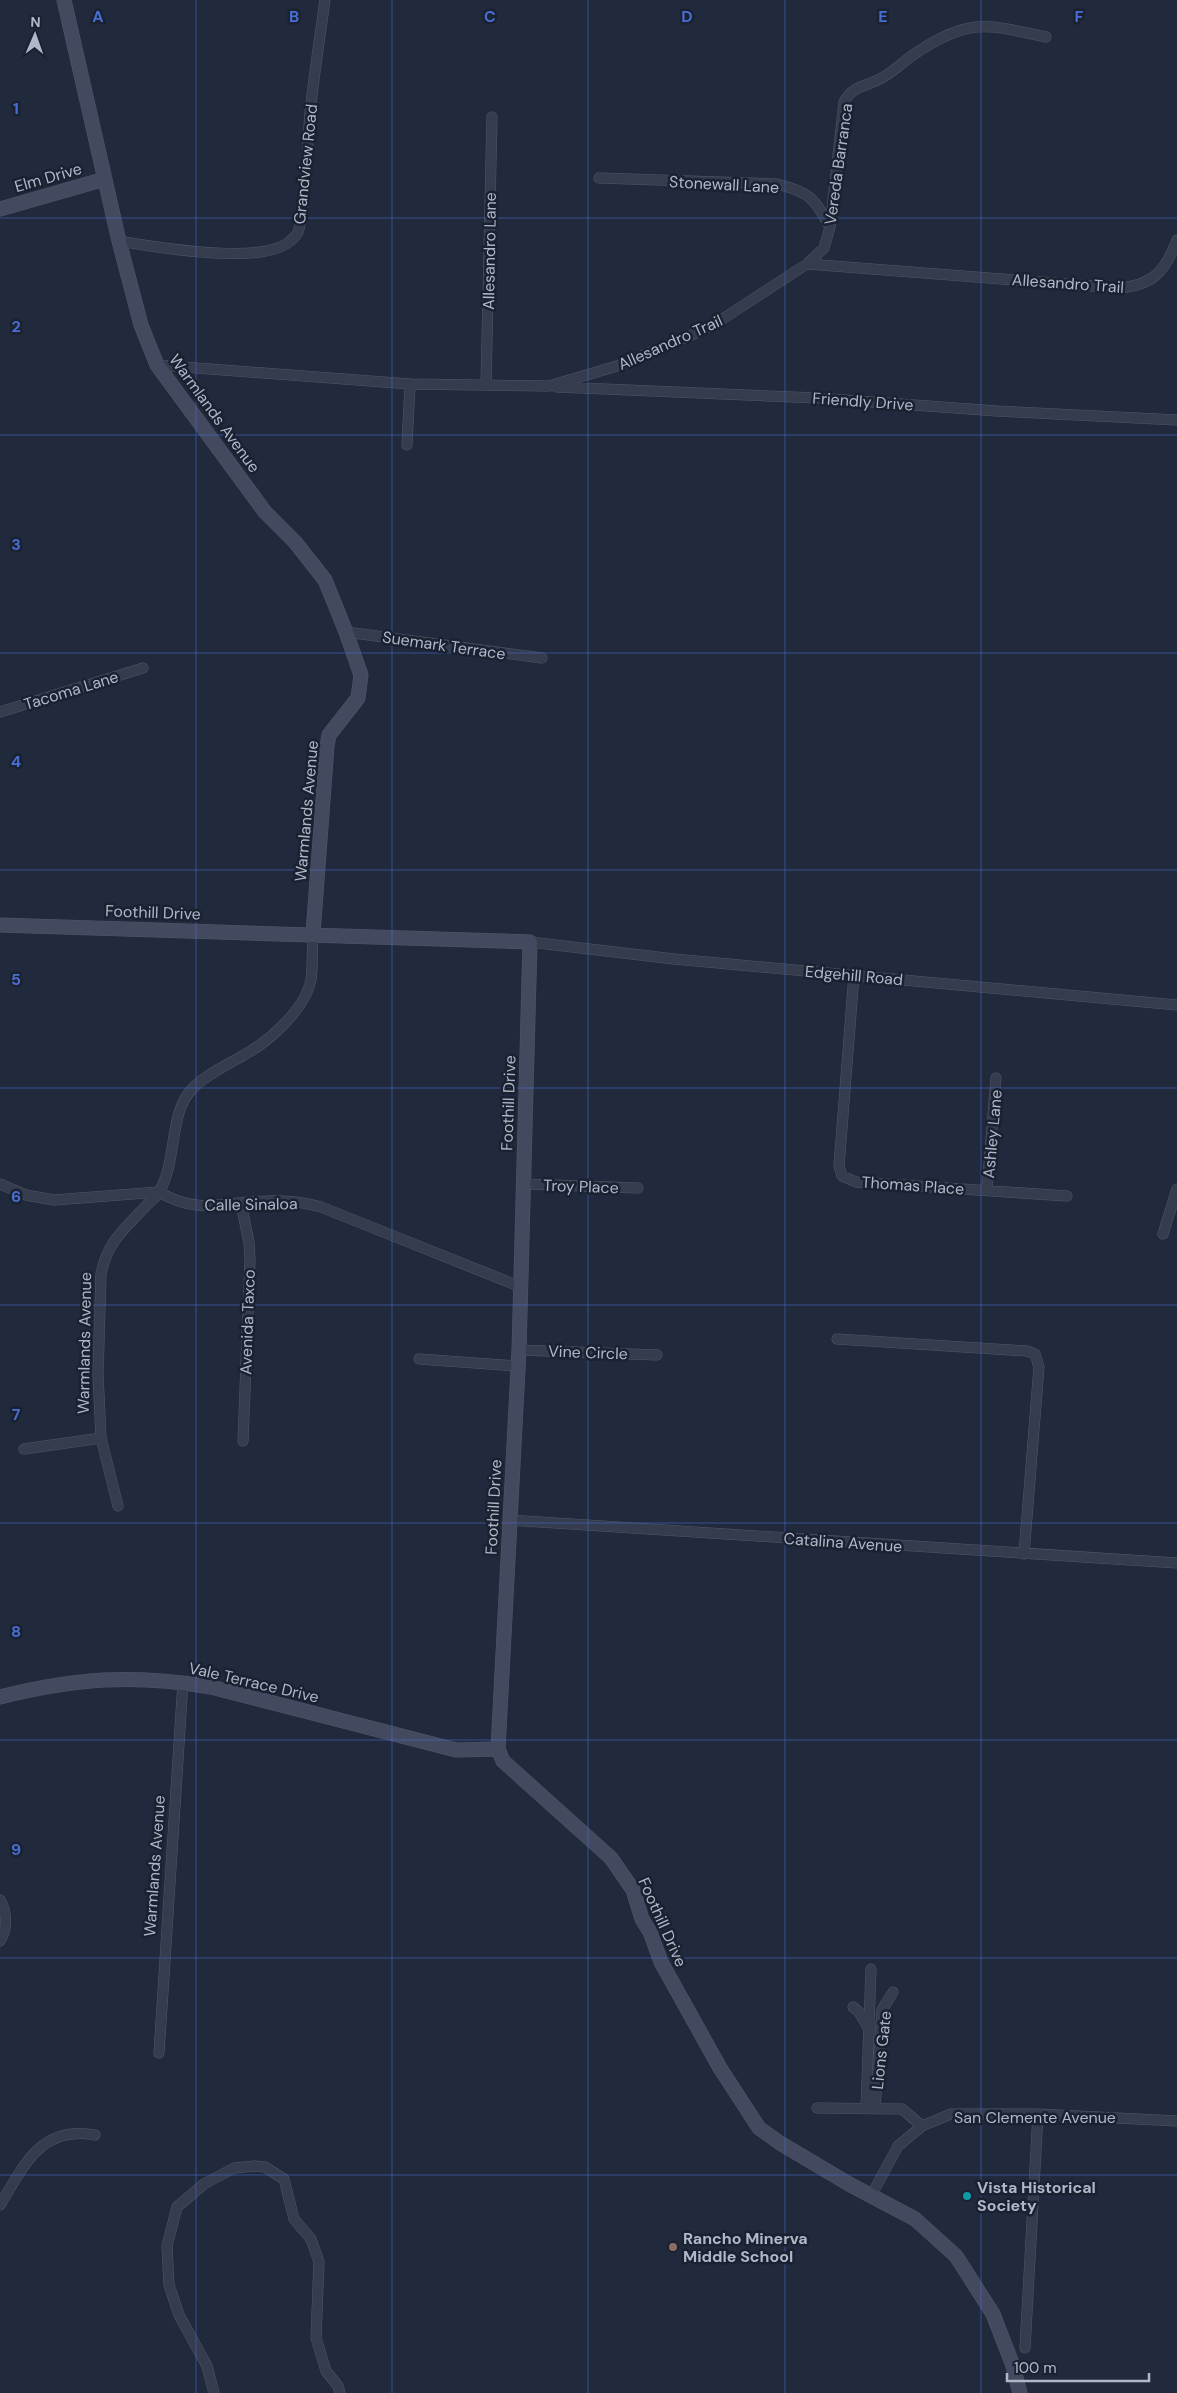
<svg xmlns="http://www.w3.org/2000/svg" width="1177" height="2393" viewBox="0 0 1177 2393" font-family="'DM Sans',sans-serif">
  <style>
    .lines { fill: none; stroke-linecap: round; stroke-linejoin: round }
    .street-casing { stroke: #505767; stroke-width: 11 }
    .secondary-casing { stroke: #505767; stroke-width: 15 }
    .street { stroke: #353c4d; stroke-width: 10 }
    .secondary { stroke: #434a60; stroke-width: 14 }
    .grid { fill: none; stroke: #496ed3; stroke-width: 1; stroke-opacity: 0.55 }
    .culture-dot { fill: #0f9aa8; stroke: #1a2131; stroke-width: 2 }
    .education-dot { fill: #8d6e63; stroke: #1a2131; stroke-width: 2 }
    .labels { text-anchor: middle; stroke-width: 5; stroke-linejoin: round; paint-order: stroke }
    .street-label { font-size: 16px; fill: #b0b7c8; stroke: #1a2131 }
    .poi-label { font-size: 16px; font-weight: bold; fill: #b0b7c8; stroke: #1a2131; text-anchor: start }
    .grid-label { font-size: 16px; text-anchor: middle; font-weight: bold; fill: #496ed3; stroke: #1a2131; stroke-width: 5; stroke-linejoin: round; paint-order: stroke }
  </style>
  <rect width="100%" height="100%" fill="#212a3d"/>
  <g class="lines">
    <defs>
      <path id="street" d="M599,178L777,184C811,193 813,197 830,227
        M119,241C155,247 263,266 290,241C294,238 298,234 299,229C307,191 307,151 310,113C314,75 320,37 325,0
        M807,264L1118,288C1152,286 1165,272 1177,240
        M157,365L410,384L549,386L617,366L701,331L724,318L807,264L824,248L830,227L844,102C855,83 869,87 885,76C897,69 907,58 919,51C971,17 989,25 1046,37
        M486,385L492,117
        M557,387L817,398L997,411L1177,420
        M407,445L410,384
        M346,632L542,658
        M0,712L143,668
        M530,942L674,959L1177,1005
        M854,975L839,1166L842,1176L856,1182L1067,1196
        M0,1184L26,1195L54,1200L159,1192C200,1216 225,1201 267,1201C285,1200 303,1202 321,1207L521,1287
        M523,1184L638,1188
        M987,1190L996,1078
        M241,1204L249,1242L250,1260L243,1441
        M1163,1234L1177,1189
        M837,1339L1027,1351L1035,1354L1039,1367L1024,1554
        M519,1350L657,1355
        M419,1359L518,1366
        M24,1449L101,1438
        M118,1506L101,1438L98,1374L101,1274C107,1243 123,1230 144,1208C148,1203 156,1198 159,1192C178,1161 168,1113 193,1088C207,1074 227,1065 244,1055C270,1041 305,1009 311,980C313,965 312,949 313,934
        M509,1520L1177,1563
        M0,1900C7,1912 8,1929 0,1941
        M853,2007L859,2012L869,2029
        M159,2053L183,1682
        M817,2108L902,2109L922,2126
        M866,2109L871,1969
        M875,2109L882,2010L893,1992
        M871,2196L898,2146L922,2126L951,2114H1038L1177,2121
        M0,2205C24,2166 40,2125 95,2135
        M1025,2348L1038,2114
        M214,2393L207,2366L179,2315L169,2285L167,2246L177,2207L204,2184L234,2168L254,2166L265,2167L284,2179L294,2219L311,2239L319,2262L316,2338L326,2371L338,2386L340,2393"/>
      <path id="secondary" d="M64,0L119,241L141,325L157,365L265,512L295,542L325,580L346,632L361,675L358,698L329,735L327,746L313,934
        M0,209L105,179
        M0,925L530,942L519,1350L498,1749L503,1761L611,1858L633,1890L642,1919L650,1932L661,1962L720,2068L759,2128L780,2143L849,2184L915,2219L956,2256L993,2314L1012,2363L1020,2393
        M0,1697C75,1678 134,1674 211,1687L456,1750L498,1749"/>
    </defs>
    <use href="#street" class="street-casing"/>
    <use href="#secondary" class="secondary-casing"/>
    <use href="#street" class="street"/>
    <use href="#secondary" class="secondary"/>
  </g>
  <path class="grid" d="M196,0V2393M392,0V2393M588,0V2393M785,0V2393M981,0V2393M0,218H1177M0,435H1177M0,653H1177M0,870H1177M0,1088H1177M0,1305H1177M0,1523H1177M0,1740H1177M0,1958H1177M0,2175H1177"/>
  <circle class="culture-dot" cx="967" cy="2196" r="5"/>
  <circle class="education-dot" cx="673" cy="2247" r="5"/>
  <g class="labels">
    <g class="street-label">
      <text transform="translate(305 164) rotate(-84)" y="6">Grandview Road</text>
      <text transform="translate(838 164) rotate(-82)" y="6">Vereda Barranca</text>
      <text transform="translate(48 177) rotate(-16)" y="6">Elm Drive</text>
      <text transform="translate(724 184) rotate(3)" y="6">Stonewall Lane</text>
      <text transform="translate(489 251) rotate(-89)" y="6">Allesandro Lane</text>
      <text transform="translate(1068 283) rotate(4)" y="6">Allesandro Trail</text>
      <text transform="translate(670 342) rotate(-24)" y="6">Allesandro Trail</text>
      <text transform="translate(863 401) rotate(4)" y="6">Friendly Drive</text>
      <text transform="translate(215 413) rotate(54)" y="6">Warmlands Avenue</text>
      <text transform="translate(444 645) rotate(8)" y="6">Suemark Terrace</text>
      <text transform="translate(71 690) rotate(-17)" y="6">Tacoma Lane</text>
      <text transform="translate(306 811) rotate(-85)" y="6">Warmlands Avenue</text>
      <text transform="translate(153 912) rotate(2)" y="6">Foothill Drive</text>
      <text transform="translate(854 975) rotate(5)" y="6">Edgehill Road</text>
      <text transform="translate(508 1103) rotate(-88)" y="6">Foothill Drive</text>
      <text transform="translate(992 1134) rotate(-85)" y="6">Ashley Lane</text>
      <text transform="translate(913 1185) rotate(4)" y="6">Thomas Place</text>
      <text transform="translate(581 1186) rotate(2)" y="6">Troy Place</text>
      <text transform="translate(251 1204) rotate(-1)" y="6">Calle Sinaloa</text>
      <text transform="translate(247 1322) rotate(-88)" y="6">Avenida Taxco</text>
      <text transform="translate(84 1343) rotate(-89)" y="6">Warmlands Avenue</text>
      <text transform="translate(588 1352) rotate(2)" y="6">Vine Circle</text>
      <text transform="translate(493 1507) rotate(-87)" y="6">Foothill Drive</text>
      <text transform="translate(843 1542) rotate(4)" y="6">Catalina Avenue</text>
      <text transform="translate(254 1682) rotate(13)" y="6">Vale Terrace Drive</text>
      <text transform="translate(154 1866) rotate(-86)" y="6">Warmlands Avenue</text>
      <text transform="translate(663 1922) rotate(66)" y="6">Foothill Drive</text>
      <text transform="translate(881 2050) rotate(-84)" y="6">Lions Gate</text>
      <text x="1035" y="2123">San Clemente Avenue</text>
    </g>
    <g class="poi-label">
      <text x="977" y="2193">Vista Historical<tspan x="977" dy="18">Society</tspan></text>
      <text x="683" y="2244">Rancho Minerva<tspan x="683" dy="18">Middle School</tspan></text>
    </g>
  </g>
  <g class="grid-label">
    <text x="98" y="22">A</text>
    <text x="294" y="22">B</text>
    <text x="490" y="22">C</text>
    <text x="687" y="22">D</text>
    <text x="883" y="22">E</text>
    <text x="1079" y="22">F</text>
    <text x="16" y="114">1</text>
    <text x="16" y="332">2</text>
    <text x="16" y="550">3</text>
    <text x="16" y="767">4</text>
    <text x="16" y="985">5</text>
    <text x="16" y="1202">6</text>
    <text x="16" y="1420">7</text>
    <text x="16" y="1637">8</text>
    <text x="16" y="1855">9</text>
  </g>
  <g transform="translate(35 35) rotate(2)" stroke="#1a2131" stroke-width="4" paint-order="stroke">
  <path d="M0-4L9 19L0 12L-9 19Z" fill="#b0b7c8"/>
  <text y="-8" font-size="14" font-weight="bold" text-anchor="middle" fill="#b0b7c8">N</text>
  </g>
  <path d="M1007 2373v8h142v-8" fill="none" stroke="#b0b7c8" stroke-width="2.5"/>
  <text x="1014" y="2373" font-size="15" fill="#b0b7c8" stroke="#1a2131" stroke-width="4" paint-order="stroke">100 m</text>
</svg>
